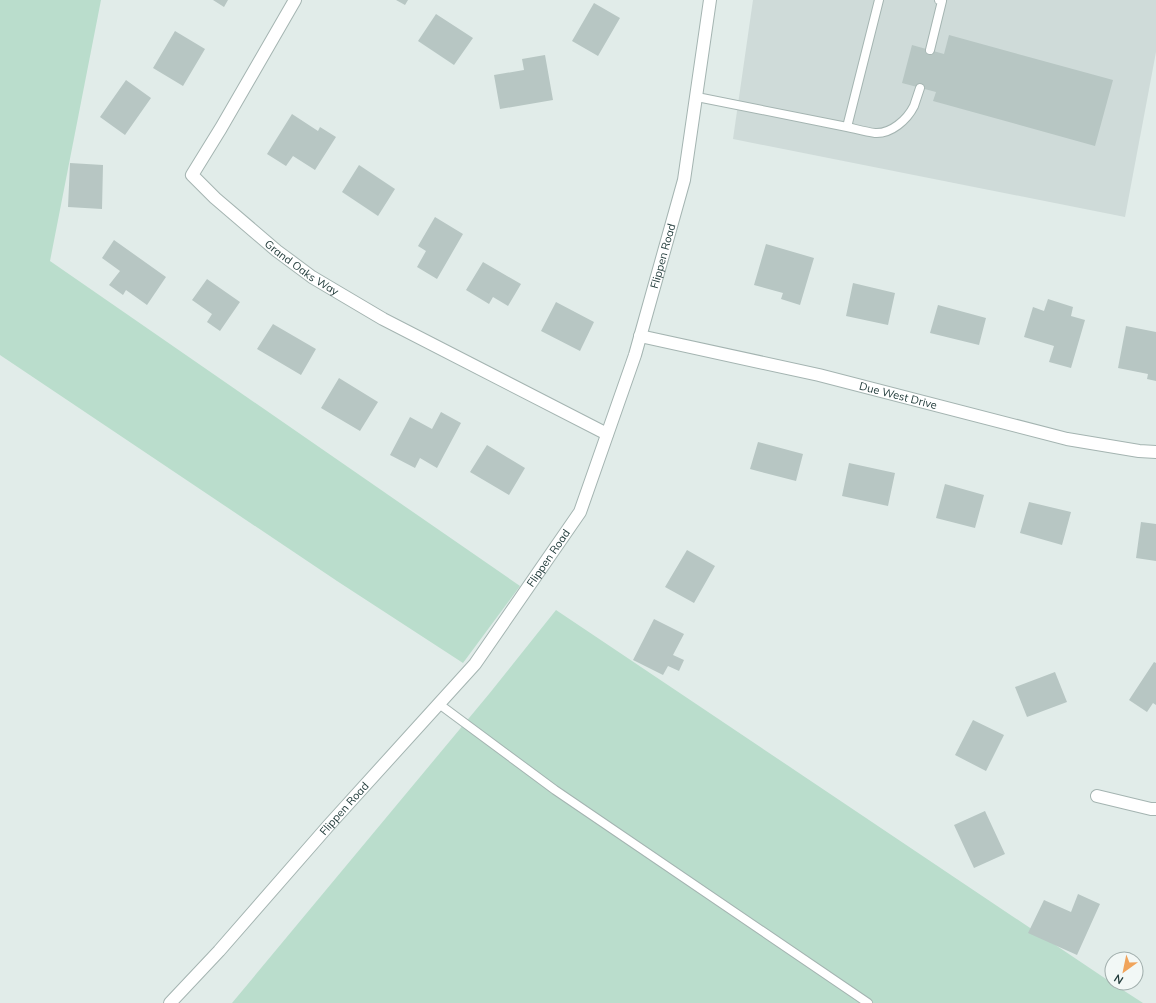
<svg xmlns="http://www.w3.org/2000/svg" width="1156" height="1003" viewBox="0 0 1156 1003" font-family="Mulish,sans-serif">
  <style>
    .built { fill: #cfdbd9 }
    .green { fill: #baddcc }
    .building { fill: #b7c6c3 }
    .lines { fill: none; stroke-linecap: round; stroke-linejoin: round }
    .service-casing { stroke: #a4b4b1; stroke-width: 10 }
    .minor-casing { stroke: #a4b4b1; stroke-width: 14 }
    .tertiary-casing { stroke: #a4b4b1; stroke-width: 14 }
    .service { stroke: #fff; stroke-width: 8 }
    .minor { stroke: #fff; stroke-width: 12 }
    .tertiary { stroke: #fff; stroke-width: 12 }
    .labels { text-anchor: middle; stroke-width: 3.5; stroke-linejoin: round; paint-order: stroke }
    .street-label { font-size: 11px; fill: #223c3b; stroke: #f2f8f6 }
  </style>
  <rect width="100%" height="100%" fill="#e1ece9"/>
  <path class="built" d="M753,0H1156V52L1125,217L733,139Z"/>
  <path class="green" d="M0,0H101L50,261L520,586L463,663L337,581L0,355Z
    M556,610L1112,983L1143,1003H232L489,694Z"/>
  <path class="building" d="M213,0H228L224,7Z
    M396,0H408L405,5Z
    M594,3L620,18L598,56L572,41Z
    M436,14L473,38L454,65L418,41Z
    M175,31L205,49L183,86L153,68Z
    M949,35L1113,80L1095,146L933,101L936,92L902,83L912,45L944,54Z
    M545,55L553,100L500,109L494,75L524,70L522,59Z
    M126,80L151,98L125,135L100,117Z
    M292,114L318,131L320,127L336,137L315,170L293,156L286,166L267,154Z
    M70,163L103,165L102,209L68,207Z
    M359,165L395,189L378,216L342,192Z
    M435,217L463,234L437,279L417,267L426,251L418,246Z
    M114,240L166,277L147,305L126,290L123,295L109,285L120,271L102,258Z
    M766,244L814,258L800,305L781,299L783,293L754,285Z
    M483,262L521,284L508,306L493,297L489,304L466,290Z
    M207,279L240,302L220,331L207,322L212,314L192,300Z
    M853,283L895,293L888,325L846,316Z
    M1048,299L1073,307L1071,316L1085,320L1071,368L1049,362L1054,346L1024,337L1033,307L1044,311Z
    M556,302L594,322L580,351L541,331Z
    M938,305L986,318L979,345L930,333Z
    M273,324L316,349L301,375L257,349Z
    M1126,326L1156,332V381L1147,379L1148,374L1118,368Z
    M339,378L378,402L360,431L321,408Z
    M441,412L461,423L437,468L420,458L415,468L390,455L410,417L432,429Z
    M758,442L803,454L796,481L750,469Z
    M487,445L525,468L509,495L470,472Z
    M849,463L895,473L888,506L842,496Z
    M945,484L984,495L975,528L936,518Z
    M1029,502L1071,512L1062,545L1020,533Z
    M1141,522L1156,524V561L1136,558Z
    M687,550L715,566L694,603L665,587Z
    M654,619L684,634L673,655L684,660L679,671L668,666L663,675L633,660Z
    M1154,662L1156,663V705L1153,703L1147,712L1129,700Z
    M1055,672L1067,702L1027,717L1015,687Z
    M973,720L1004,735L986,771L955,755Z
    M985,811L1005,854L974,868L954,825Z
    M1078,894L1100,904L1077,955L1028,933L1044,900L1071,912Z"/>
  <g class="lines">
    <defs>
      <path id="service" d="M930,50L942,1L939,0
        M697,97L847,127L879,0
        M847,127C856,129 866,132 875,133C891,134 907,120 914,106C916,100 918,94 920,88
        M439,704L555,790L868,1003"/>
      <g id="minor">
        <path id="s1" d="M295,0L221,128L192,175L215,198L277,251L312,277L383,319L607,434"/>
        <path id="s2" d="M640,336L819,375L1067,439L1139,451L1156,452"/>
        <path d="M1097,796L1151,809H1156"/>
      </g>
      <g id="tertiary">
        <path id="s3" d="M170,1003L219,951L329,825L475,664L580,512L635,355L684,180L710,0"/>
      </g>
    </defs>
    <use href="#service" class="service-casing"/>
    <use href="#minor" class="minor-casing"/>
    <use href="#tertiary" class="tertiary-casing"/>
    <use href="#service" class="service"/>
    <use href="#minor" class="minor"/>
    <use href="#tertiary" class="tertiary"/>
  </g>
  <g class="labels">
    <g class="street-label">
      <text dy="4" stroke="none"><textPath href="#s3" startOffset="910">Flippen Road</textPath></text>
      <text dy="4" stroke="none"><textPath href="#s1" startOffset="347">Grand Oaks Way</textPath></text>
      <text dy="4" stroke="none"><textPath href="#s2" startOffset="265">Due West Drive</textPath></text>
      <text dy="4" stroke="none"><textPath href="#s3" startOffset="585">Flippen Road</textPath></text>
      <text dy="4" stroke="none"><textPath href="#s3" startOffset="261">Flippen Road</textPath></text>
    </g>
  </g>
  <g transform="translate(1124 971) rotate(213)"><circle r="19" fill="#f2f8f6" stroke="#9fadab"/>
  <path d="M0-3L7 15L0 10L-7 15Z" fill="#f0a45b"/>
  <text y="-6" font-size="11" font-weight="bold" text-anchor="middle" fill="#223c3b">N</text>
  </g>
</svg>
